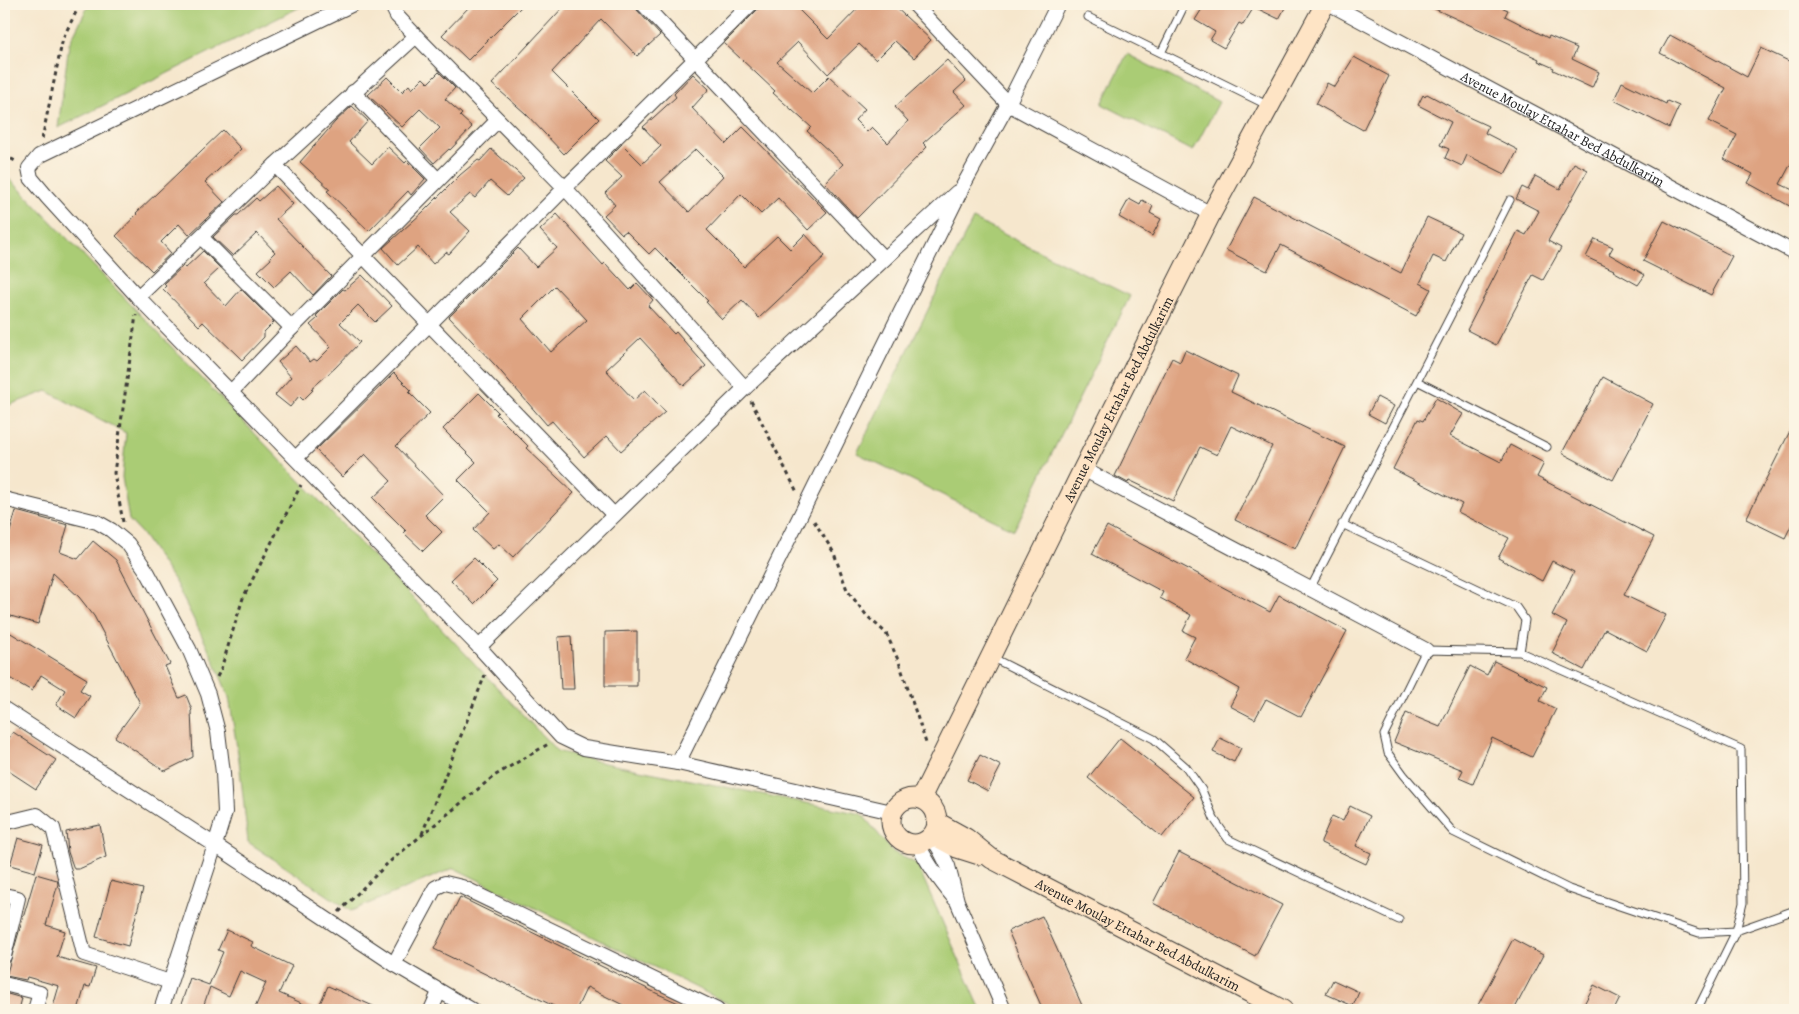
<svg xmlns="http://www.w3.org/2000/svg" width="1799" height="1014" viewBox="0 0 1799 1014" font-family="Alegreya,serif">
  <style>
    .green { fill: #aacc75; stroke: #637448 }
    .building { fill: #dea381; fill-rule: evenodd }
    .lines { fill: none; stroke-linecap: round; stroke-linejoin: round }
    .lane-casing { stroke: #3d3a37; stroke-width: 9 }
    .street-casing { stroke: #3d3a37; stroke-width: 16 }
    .secondary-casing { stroke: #3d3a37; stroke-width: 21 }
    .path { stroke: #3d3a37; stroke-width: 3; stroke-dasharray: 4 4; stroke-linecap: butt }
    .lane { stroke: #fff; stroke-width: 7 }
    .street { stroke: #fff; stroke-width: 14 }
    .secondary { stroke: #fee4c5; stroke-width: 19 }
    .labels { text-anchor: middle; stroke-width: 4; stroke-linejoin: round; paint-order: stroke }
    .street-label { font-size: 14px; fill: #1c1c1c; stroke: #fcf5e5 }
  </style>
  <rect width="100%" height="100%" fill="#fcf5e5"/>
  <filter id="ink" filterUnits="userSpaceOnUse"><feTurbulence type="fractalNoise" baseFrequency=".02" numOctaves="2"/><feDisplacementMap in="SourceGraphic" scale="10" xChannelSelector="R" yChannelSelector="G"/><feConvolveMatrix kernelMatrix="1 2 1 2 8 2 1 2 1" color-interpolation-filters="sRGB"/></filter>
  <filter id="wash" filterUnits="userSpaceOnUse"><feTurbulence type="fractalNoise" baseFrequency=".0096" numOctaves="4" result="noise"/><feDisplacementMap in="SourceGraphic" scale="20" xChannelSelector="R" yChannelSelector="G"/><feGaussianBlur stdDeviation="1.12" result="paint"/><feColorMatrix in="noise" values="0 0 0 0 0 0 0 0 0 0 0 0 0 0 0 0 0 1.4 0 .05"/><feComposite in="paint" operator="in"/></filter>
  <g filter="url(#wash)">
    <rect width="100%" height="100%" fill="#f6e7cd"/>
    <path class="green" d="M89,4H306L58,128L69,44Z
      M1127,54L1219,102L1193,151L1102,104Z
      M4,175L16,185L410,595L557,751L604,763L862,814L893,852L917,864L981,1010H741L454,868L351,911L248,842L239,760L229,697L211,654L175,582L142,534L129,520L122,477L126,433L47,391L4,407Z
      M973,219L1130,296L1014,530L857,453Z"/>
    <g id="blocks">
      <path class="building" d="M472,4H524L468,60L442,35Z
        M566,4H634L637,10L660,35L637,56L601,19L552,72L599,119L564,154L525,113L492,84Z
        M761,4H793L828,39L862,4H892L931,40L914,58L895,41L876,60L859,44L828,74L798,42L777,62L812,93L829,76L865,109L855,120L867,132L872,127L888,143L908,121L895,107L947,60L966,81L954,92L966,105L923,143L927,147L857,218L825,183L843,164L807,131L811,127L773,93L775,91L724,43L757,10Z
        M1205,4H1287L1279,19L1254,7L1243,25L1239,23L1224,48L1210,40L1215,32L1195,20Z
        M1424,4H1494L1508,10L1505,16L1548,38L1549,36L1577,48L1572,59L1599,72L1592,88L1553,70L1554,68L1538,61L1539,59L1511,46V44Z
        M1670,35L1747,77L1761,48L1795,64V156L1780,184L1795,191V209L1748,183L1753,174L1724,159L1737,135L1709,121L1726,88L1660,53Z
        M1354,57L1389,76L1363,130L1316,104L1327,83L1335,87Z
        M439,72L455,88L445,99L462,114L460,116L472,127L450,150L449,149L434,163L420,148L440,128L420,109L402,127L368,95L387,77L402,92L409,85L412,89L423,78L428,83Z
        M693,74L709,89L692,108L726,144L743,127L827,212L808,230L778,198L761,214L741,194L707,230L744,267L777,236L790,249L805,234L825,256L759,318L742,300L722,319L706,302L708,301L655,248L649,254L626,231L622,234L604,215L615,205L605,193L622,177L605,161L622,144L642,164L661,146L643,127L676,97L674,94ZM696,149L723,176L689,212L660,182Z
        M1622,82L1666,104L1667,101L1679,106L1669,128L1614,100Z
        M1427,94L1455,109V111L1488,126L1485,133L1518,150L1505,174L1467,155L1462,166L1445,158L1449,149L1440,145L1451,122L1418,105L1423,95L1425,97Z
        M352,106L368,121L349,142L372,164L388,147L405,163L407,161L425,179L411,195L408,191L369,231L327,191L330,189L300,162L335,122Z
        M223,130L241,149L205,182L224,202L189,235L179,224L161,242L171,253L152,271L116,236L137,214L136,213Z
        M491,149L524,178L507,196L490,181L475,198L470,194L450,212L470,231L449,254L446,252L433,264L418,247L398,265L383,248L423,212L460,175L478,160L480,161Z
        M1574,163L1588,170L1548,241L1561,248L1543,280L1533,275L1496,345L1467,330L1518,231L1526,235L1539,211L1516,199L1522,187L1528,190L1535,176L1560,189Z
        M276,186L293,204L276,219L331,276L313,295L291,271L274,287L258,271L271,259L270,257L275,252L257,233L233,256L213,237L236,215H238L256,198L259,201Z
        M1254,197L1401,273L1427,217L1461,233L1446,262L1433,256L1420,283L1431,289L1416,316L1281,245L1267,271L1226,250Z
        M1129,199L1140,205L1142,200L1153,206L1150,213L1161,219L1152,236L1119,217Z
        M557,214L603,265L605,263L630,290L637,283L653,300L648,306L674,334L676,332L706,366L684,386L640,338L606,370L634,400L645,390L665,412L621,451L607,436L584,457L552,421L547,425L496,366L449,317L518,248L536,267L557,248L540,230ZM555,286L587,320L551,352L522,319Z
        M1664,221L1732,256L1711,295L1643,261Z
        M1595,239L1613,247L1609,254L1645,275L1638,285L1613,271L1614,270L1586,257Z
        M203,251L220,268L204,283L226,306L241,289L274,322L264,332V337L242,360L203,322L199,326L163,289L166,286L164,284L183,266L185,268Z
        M362,275L392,306L375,322L358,305L340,323L360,342L335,368L311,389L313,390L303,400L299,396L290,407L275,395L291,377L278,362L296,346L310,362L314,359L317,361L331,347L310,325L318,318L316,316L343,289L345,290Z
        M1185,350L1238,376L1231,392L1345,447L1295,549L1235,520L1272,446L1231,426L1217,455L1200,447L1173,501L1129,480L1128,483L1115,476L1172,358L1180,362Z
        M394,373L411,390L409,392L430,413L396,446L444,496L425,515L442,532L423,551L404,533L406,531L373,498L391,481L365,454L342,477L316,450Z
        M1603,377L1653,404L1613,480L1562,453Z
        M479,393L498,412L496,414L528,446L526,448L574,493L513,557L499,544L493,549L473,530L490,512L458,480L476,462L443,429Z
        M1377,397L1394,406L1385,423L1368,414Z
        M1436,398L1463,414L1450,436L1501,462L1510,445L1544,463L1537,477L1654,537L1624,595L1666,615L1647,651L1605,629L1584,670L1552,653L1567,623L1552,615L1574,572L1552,561L1542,581L1498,558L1509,538L1458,512L1462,504L1393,469L1418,419L1423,421Z
        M1795,421V518L1785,538L1746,519Z
        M16,511L68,525L60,552L78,559L93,541L116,560L170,664L165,666L179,698L186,695L192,710L191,711L193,757L165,771L115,737L140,703L94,616L79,597L53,573L38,624L4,614V552Z
        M1107,526L1270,612L1279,595L1347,631L1301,717L1266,699L1255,719L1230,706L1239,689L1184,658L1195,637L1183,631L1191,615L1160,598L1163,592L1092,554Z
        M474,558L497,581L474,604L451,580Z
        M4,629L87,679L80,690L90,696L76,718L56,705L65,690L41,675L32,691L4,675Z
        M637,631V686H605V632Z
        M571,636L574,689H561L558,637Z
        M1494,661L1547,687L1540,701L1556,709L1532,757L1492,738L1473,784L1459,778L1463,770L1394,742L1406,713L1440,727L1470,666L1487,675Z
        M13,732L56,760L36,789L4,768V745Z
        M1120,738L1194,797L1162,837L1088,778Z
        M1220,738L1241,748L1234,762L1213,752Z
        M980,755L1001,766L988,791L967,780Z
        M1350,806L1370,816L1356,846L1371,853L1366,864L1321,843V841L1332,816L1343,821Z
        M100,825L106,857L79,869H74L68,852L66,832Z
        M18,838L43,845L35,872L10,865Z
        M1179,852L1282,905L1255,956L1153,903Z
        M36,874L57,880L58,884L46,925L65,931L57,957L96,968L90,987L85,986L78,1010H52L59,986L27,977L26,980L6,976Z
        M111,881L143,889L128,946L96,937Z
        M460,897L656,993L694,1010H621L623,1005L587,987L576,1010H562L510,985V986L434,949Z
        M1042,916L1065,967L1084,1010H1043L1008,931Z
        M227,930L253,942L251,946L292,966L279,993L317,1010L328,986L382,1010H254L266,983L240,971L229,996L210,987L202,1010H179L190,978L209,985L223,952L218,950Z
        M1513,939L1543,955L1514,1010H1487L1478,1005Z
        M1333,980L1359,992L1353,1006L1326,994Z
        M1594,985L1620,998L1614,1010H1581Z
        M4,993L22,998L19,1010H4Z"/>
    </g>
  </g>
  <g filter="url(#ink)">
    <use href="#blocks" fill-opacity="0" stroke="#3d3a37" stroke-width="1"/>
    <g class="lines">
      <defs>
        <path id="lane" d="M1185,4L1161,53L1269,106
          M1088,17L1161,53
          M1417,381L1547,447
          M1342,524L1516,607L1525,620L1520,652
          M1310,589L1510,200
          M991,657L1154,739L1186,767L1202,790L1214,819L1228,839L1399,920
          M1697,1010L1736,931L1743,903L1741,749L1520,652L1426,650L1384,735L1388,753L1404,775L1453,832L1569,889L1699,933L1736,931L1795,910"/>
        <g id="street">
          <path d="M353,4L39,156L29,168L31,178L47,197L138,297L479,647L561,737L584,748L678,763"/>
          <path d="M391,4L397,16L416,36L565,188L751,4"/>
          <path d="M643,4L884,259"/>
          <path d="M914,4L1008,104L1211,214"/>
          <path id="s1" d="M1330,4L1795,253"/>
          <path d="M416,36L275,165L614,515"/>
          <path d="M353,92L438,180"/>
          <path d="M201,237L292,328L231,392"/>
          <path d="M138,297L275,165"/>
          <path d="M292,328L498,120"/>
          <path d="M745,388L957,192"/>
          <path d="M296,458L565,188L745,388L479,647"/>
          <path d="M1083,469L1426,650"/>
          <path d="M4,499L97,522L111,530L128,544L148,573L189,649L208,694L218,732L223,773L225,812L215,845L394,964L472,1010"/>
          <path d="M4,709L215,845L161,1010"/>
          <path d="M892,812L678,763L963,186L1008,104L1058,4"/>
          <path d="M4,823L37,815L53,828L84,954L170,982"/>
          <path d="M931,836L939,848L948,866L957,901L1004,1010"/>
          <path d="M918,844C928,865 940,881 955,899"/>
          <path d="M4,895L18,898L4,956"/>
          <path d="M394,964L435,888L445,883L462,887L717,1010"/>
          <path d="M4,984L40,993L35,1010"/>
          <path d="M431,1010L439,992"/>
        </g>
        <g id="secondary">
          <circle cx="914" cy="821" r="23"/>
          <path id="s2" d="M921,798L1083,469L1211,214L1325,4"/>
          <path id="s3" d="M937,822L966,838L992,859L1283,1010"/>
          <path d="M933,835L957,848L979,855"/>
        </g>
      </defs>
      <use href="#lane" class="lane-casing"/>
      <use href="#street" class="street-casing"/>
      <use href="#secondary" class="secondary-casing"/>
      <path class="path" d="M42,139L63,38L80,4
        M4,155L17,162
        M751,401L797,492
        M814,521L834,553L847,590L867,616L886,633L899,662L927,746
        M123,522L114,473L136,315
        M217,677L221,669L243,598L301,485
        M422,834L485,675
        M339,912L388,863L494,776L550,743"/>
      <use href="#lane" class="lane"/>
      <use href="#street" class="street"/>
      <use href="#secondary" class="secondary"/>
    </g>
  </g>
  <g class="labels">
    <g class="street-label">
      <text dy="5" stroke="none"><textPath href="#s1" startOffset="264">Avenue Moulay Ettahar Bed Abdulkarim</textPath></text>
      <text dy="5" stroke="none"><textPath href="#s2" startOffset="445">Avenue Moulay Ettahar Bed Abdulkarim</textPath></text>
      <text dy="5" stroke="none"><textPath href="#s3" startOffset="231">Avenue Moulay Ettahar Bed Abdulkarim</textPath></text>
    </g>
  </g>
  <rect width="1799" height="1014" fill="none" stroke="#fcf5e5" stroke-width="20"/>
</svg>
